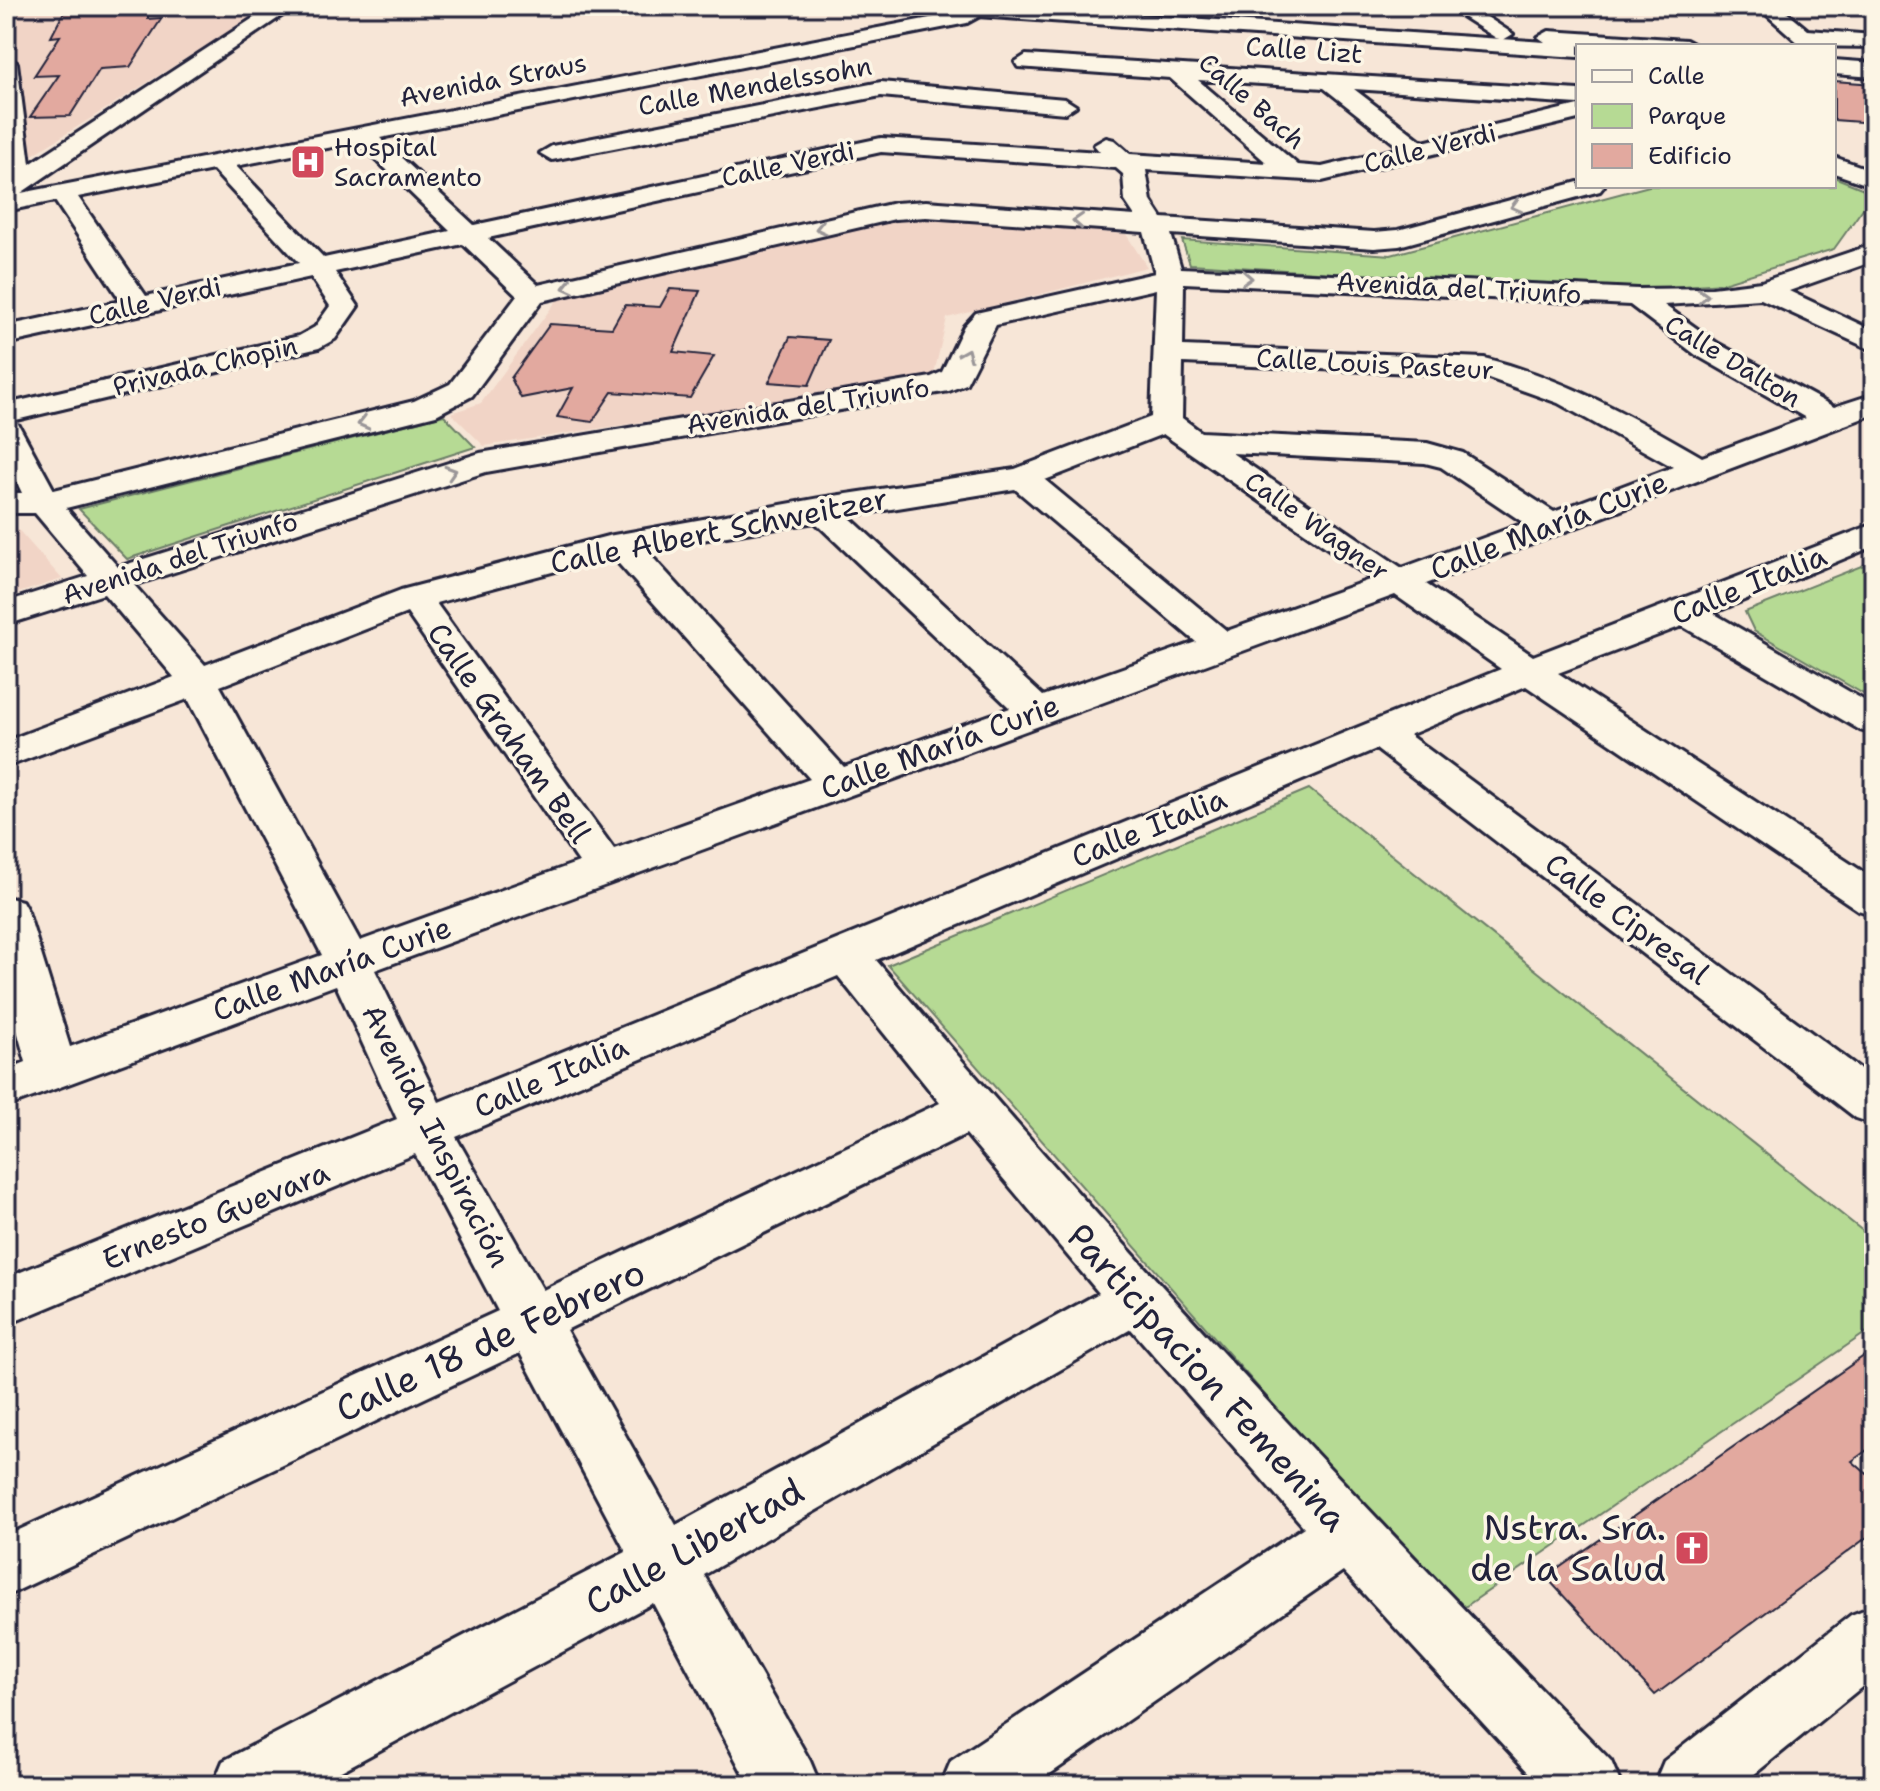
<svg xmlns="http://www.w3.org/2000/svg" width="1880" height="1791" viewBox="0 0 1880 1791" font-family="'Shantell Sans',sans-serif">
  <style>
    .built { fill: #f1d4c6 }
    .green { fill: #b6da94; stroke: #6c7e68; stroke-width: 2 }
    .building { fill: #e2a99f; stroke: #22223b; stroke-width: 2 }
    .lines { fill: none; stroke-linecap: round; stroke-linejoin: round }
    .minor-casing { stroke: #22223b; stroke-width: 6 }
    .major-casing { stroke: #22223b; stroke-width: 6 }
    .minor { fill: #fcf5e5; fill-rule: evenodd }
    .major { fill: #fcf5e5; fill-rule: evenodd }
    .oneway { stroke: #9a9698 }
    .labels { text-anchor: middle; stroke-width: 7; stroke-linejoin: round; paint-order: stroke }
    .far-street-label { font-size: 26px; fill: #22223b; stroke: #fcf5e5 }
    .far-poi-label { font-size: 26px; fill: #22223b; stroke: #fcf5e5; text-anchor: start }
    .street-label { font-size: 30px; fill: #22223b; stroke: #fcf5e5 }
    .near-street-label { font-size: 36px; fill: #22223b; stroke: #fcf5e5 }
    .near-poi-label { font-size: 36px; fill: #22223b; stroke: #fcf5e5; text-anchor: end }
  </style>
  <rect width="100%" height="100%" fill="#f7e6d7"/>
  <filter id="ink" filterUnits="userSpaceOnUse"><feTurbulence type="fractalNoise" baseFrequency=".0125" numOctaves="2"/><feDisplacementMap in="SourceGraphic" scale="16" xChannelSelector="R" yChannelSelector="G"/><feConvolveMatrix kernelMatrix="1 2 1 2 8 2 1 2 1" color-interpolation-filters="sRGB"/></filter>
  <g filter="url(#ink)">
    <path class="built" d="M6,6H198L261,11L31,156Z
      M913,216L1126,234L1147,267L947,318L933,378L484,446L451,413L481,403L557,300Z
      M6,525H14L62,579L6,597Z"/>
    <path class="green" d="M1834,177L1874,193L1834,249L1723,283L1613,291L1190,264L1182,240L1391,255L1649,186H1834Z
      M444,415L475,447L127,559L79,509Z
      M1874,561V700L1754,631L1745,612Z
      M1309,789L1874,1240V1327L1456,1613L888,965Z"/>
    <path class="building" d="M67,6H148V19L162,18L130,67L100,69L70,116L30,117L59,75L34,76L60,36L51,37Z
      M1834,81L1874,84V123L1834,120Z
      M670,289L700,291L673,352L714,356L690,398L612,392L592,422L557,417L573,388L521,398L511,378L550,324L612,328L625,305L660,307Z
      M790,337L829,340L809,385L769,382Z
      M1874,1349V1445L1852,1461L1874,1480V1532L1655,1695L1546,1577Z"/>
    <g class="lines">
      <defs>
        <path id="minor" d="M272,6H296L21,193L961,12L973,6H998L967,23L380,138L474,225L881,138L1100,152L1094,145L1106,138L1114,140L1130,154L1267,163L1170,78L1018,67L1015,62L1026,55L1578,90V104L1354,89L1423,142L1578,105V119L1322,181L1146,170L1151,201L1162,218L1374,232L1398,230L1578,182V186H1604L1600,191L1399,246L1374,248L1171,234L1181,268L1638,289L1712,288L1761,282L1874,244V261L1789,291L1874,331V351L1761,299L1664,305L1717,343L1834,407L1874,394V414L1426,584L1533,656L1874,524V546L1713,613L1874,706V734L1860,730L1682,626L1558,673L1874,879V915L1858,910L1526,686L1409,735L1874,1079V1124L1856,1118L1376,749L876,960C1110,1237 1357,1502 1611,1761L1621,1785H1540L1343,1571L1034,1785H941L951,1761L1304,1527L1131,1329L704,1575L810,1761L820,1785H749L653,1603L315,1785H213L223,1761L626,1552L520,1353L6,1596V1536L498,1311L415,1154L6,1325V1278L397,1119L336,985L6,1107V1070L26,1062L6,991V897L22,901L28,912L70,1047L322,955L188,699L6,767V741L174,677L104,594L6,625V602L88,576L35,513H6V493H22L6,459V404L299,336L315,327L330,306L311,277L6,344V326L121,301L55,201L6,211V56L17,63L30,164ZM1198,80L1324,88L1400,148L1322,167L1298,165ZM358,142L450,231L324,258L236,166ZM881,152L1116,168L1123,174L1125,201L1135,216L926,201L895,203L538,285L488,238ZM213,170L299,263L146,296L78,197ZM926,217L1144,232L1155,273L976,313L964,326L942,372L931,377L480,453L118,567L66,508L436,415L472,396L542,301L895,219ZM463,244L517,296L450,384L414,401L54,490L16,420L319,348L335,339L358,306L335,272ZM1184,283L1630,305L1696,355L1806,418L1702,457C1631,416 1564,378 1484,358L1183,346ZM1156,289L1151,417L1015,469L820,498L608,536L401,590L205,665L134,585L486,472L949,391L966,384L996,325ZM1183,363L1483,376L1558,403L1673,467L1554,512L1463,453L1427,443L1201,432L1182,418ZM1163,434L1372,579L1227,631L1045,480ZM1232,453L1425,463L1441,467L1524,523L1402,568ZM1015,489L1196,642L1043,696L848,516ZM815,522L1010,708L844,767L645,549ZM612,556L810,779L614,849L436,603ZM1395,595L1501,669L439,1102L375,970ZM407,613L579,862L360,941L220,686ZM838,976L940,1103L543,1290L456,1137ZM966,1134L1099,1293L676,1525L566,1330Z
          M1069,6H1089L1085,13H1071Z
          M1446,6H1470L1513,34L1503,40L1496,38Z
          M1757,6H1779L1808,30L1874,35V47L1802,46Z
          M881,82L1065,99L1076,106L1065,113L881,96L552,160L540,153L552,146Z
          M1834,157L1874,171V187L1834,173Z
          M1874,1606V1677L1741,1785H1654L1664,1761L1851,1615Z"/>
        <path id="major" d="M909,6H1008L1545,42L1538,37L1549,31L1686,40L1697,46L1582,45L1578,46V57L919,12Z
          M1834,60L1874,63V77L1834,74Z"/>
      </defs>
      <use href="#minor" class="minor-casing"/>
      <use href="#major" class="major-casing"/>
      <use href="#minor" class="minor"/>
      <use href="#major" class="major"/>
    </g>
    <defs><path id="oneway-chevron" d="M-2-3.5L2.5 0L-2 3.5" fill="none" stroke-width="1.6" stroke-linecap="round" stroke-linejoin="round" transform="scale(2)"/></defs>
    <g class="oneway">
      <use href="#oneway-chevron" transform="translate(1516 206) rotate(165)"/>
      <use href="#oneway-chevron" transform="translate(1078 221) rotate(-176)"/>
      <use href="#oneway-chevron" transform="translate(821 228) rotate(167)"/>
      <use href="#oneway-chevron" transform="translate(1247 278) rotate(3)"/>
      <use href="#oneway-chevron" transform="translate(568 287) rotate(167)"/>
      <use href="#oneway-chevron" transform="translate(1703 296) rotate(-2)"/>
      <use href="#oneway-chevron" transform="translate(966 354) rotate(-67)"/>
      <use href="#oneway-chevron" transform="translate(363 423) rotate(166)"/>
      <use href="#oneway-chevron" transform="translate(451 472) rotate(-17)"/>
    </g>
  </g>
  <defs>
    <symbol id="hospital-square" viewBox="-11 -11 22 22"><rect x="-9" y="-9" width="18" height="18" rx="4" fill="#d1495b" stroke="#fcf5e5"/><path d="M-5-5h3v3.5h4V-5h3V5h-3V1.5h-4V5h-3Z" fill="#fff"/></symbol>
    <symbol id="church-square" viewBox="-11 -11 22 22"><rect x="-9" y="-9" width="18" height="18" rx="4" fill="#d1495b" stroke="#fcf5e5"/><path d="M-1.2-6h2.4v3.5h3.3v2.4h-3.3V6h-2.4V-.1h-3.3v-2.4h3.3Z" fill="#fff"/></symbol>
  </defs>
  <g fill-rule="evenodd">
    <use href="#hospital-square" x="288" y="142" width="40" height="40"/>
    <use href="#church-square" x="1672" y="1528" width="40" height="40"/>
  </g>
  <g class="labels">
    <g class="far-street-label">
      <text transform="translate(1304 50) rotate(4)" y="9">Calle Lizt</text>
      <text transform="translate(493 80) rotate(-11)" y="9">Avenida Straus</text>
      <text transform="translate(755 86) rotate(-10)" y="9">Calle Mendelssohn</text>
      <text transform="translate(1252 101) rotate(41)" y="9">Calle Bach</text>
      <text transform="translate(1430 148) rotate(-14)" y="9">Calle Verdi</text>
      <text transform="translate(788 164) rotate(-12)" y="9">Calle Verdi</text>
      <text transform="translate(1459 288) rotate(3)" y="9">Avenida del Triunfo</text>
      <text transform="translate(155 301) rotate(-13)" y="9">Calle Verdi</text>
      <text transform="translate(1733 361) rotate(31)" y="9">Calle Dalton</text>
      <text transform="translate(1375 364) rotate(3)" y="9">Calle Louis Pasteur</text>
      <text transform="translate(205 366) rotate(-13)" y="9">Privada Chopin</text>
      <text transform="translate(808 406) rotate(-9)" y="9">Avenida del Triunfo</text>
      <text transform="translate(1317 526) rotate(35)" y="9">Calle Wagner</text>
      <text transform="translate(180 558) rotate(-18)" y="9">Avenida del Triunfo</text>
    </g>
    <g class="far-poi-label">
      <text x="334" y="156">Hospital<tspan x="334" dy="30">Sacramento</tspan></text>
    </g>
    <g class="street-label">
      <text transform="translate(1549 526) rotate(-21)" y="10">Calle María Curie</text>
      <text transform="translate(719 531) rotate(-11)" y="10">Calle Albert Schweitzer</text>
      <text transform="translate(1749 585) rotate(-22)" y="10">Calle Italia</text>
      <text transform="translate(509 733) rotate(55)" y="10">Calle Graham Bell</text>
      <text transform="translate(940 747) rotate(-20)" y="10">Calle María Curie</text>
      <text transform="translate(1149 828) rotate(-22)" y="10">Calle Italia</text>
      <text transform="translate(1627 919) rotate(37)" y="10">Calle Cipresal</text>
      <text transform="translate(332 969) rotate(-20)" y="10">Calle María Curie</text>
      <text transform="translate(551 1077) rotate(-23)" y="10">Calle Italia</text>
      <text transform="translate(436 1136) rotate(63)" y="10">Avenida Inspiración</text>
      <text transform="translate(216 1216) rotate(-22)" y="10">Ernesto Guevara</text>
    </g>
    <g class="near-street-label">
      <text transform="translate(490 1340) rotate(-25)" y="13">Calle 18 de Febrero</text>
      <text transform="translate(1208 1377) rotate(48)" y="13">Participacion Femenina</text>
      <text transform="translate(694 1546) rotate(-29)" y="13">Calle Libertad</text>
    </g>
    <g class="near-poi-label">
      <text x="1666" y="1540">Nstra. Sra.<tspan x="1666" dy="41">de la Salud</tspan></text>
    </g>
  </g>
  <rect width="1880" height="1791" fill="none" stroke="#fcf5e5" stroke-width="32"/>
  <rect x="16" y="16" width="1848" height="1759" fill="none" stroke="#22223b" stroke-width="3" filter="url(#ink)"/>
  <rect x="1576" y="44" width="260" height="144" fill="#fcf5e5" stroke="#a5a1a1" stroke-width="2"/>
  <rect x="1592" y="70" width="40" height="12" fill="#fcf5e5" stroke="#a5a1a1" stroke-width="2"/>
  <text x="1648" y="84" font-size="24" fill="#22223b">Calle</text>
  <rect x="1592" y="104" width="40" height="24" fill="#b6da94" stroke="#a5a1a1" stroke-width="2"/>
  <text x="1648" y="124" font-size="24" fill="#22223b">Parque</text>
  <rect x="1592" y="144" width="40" height="24" fill="#e2a99f" stroke="#a5a1a1" stroke-width="2"/>
  <text x="1648" y="164" font-size="24" fill="#22223b">Edificio</text>
</svg>
